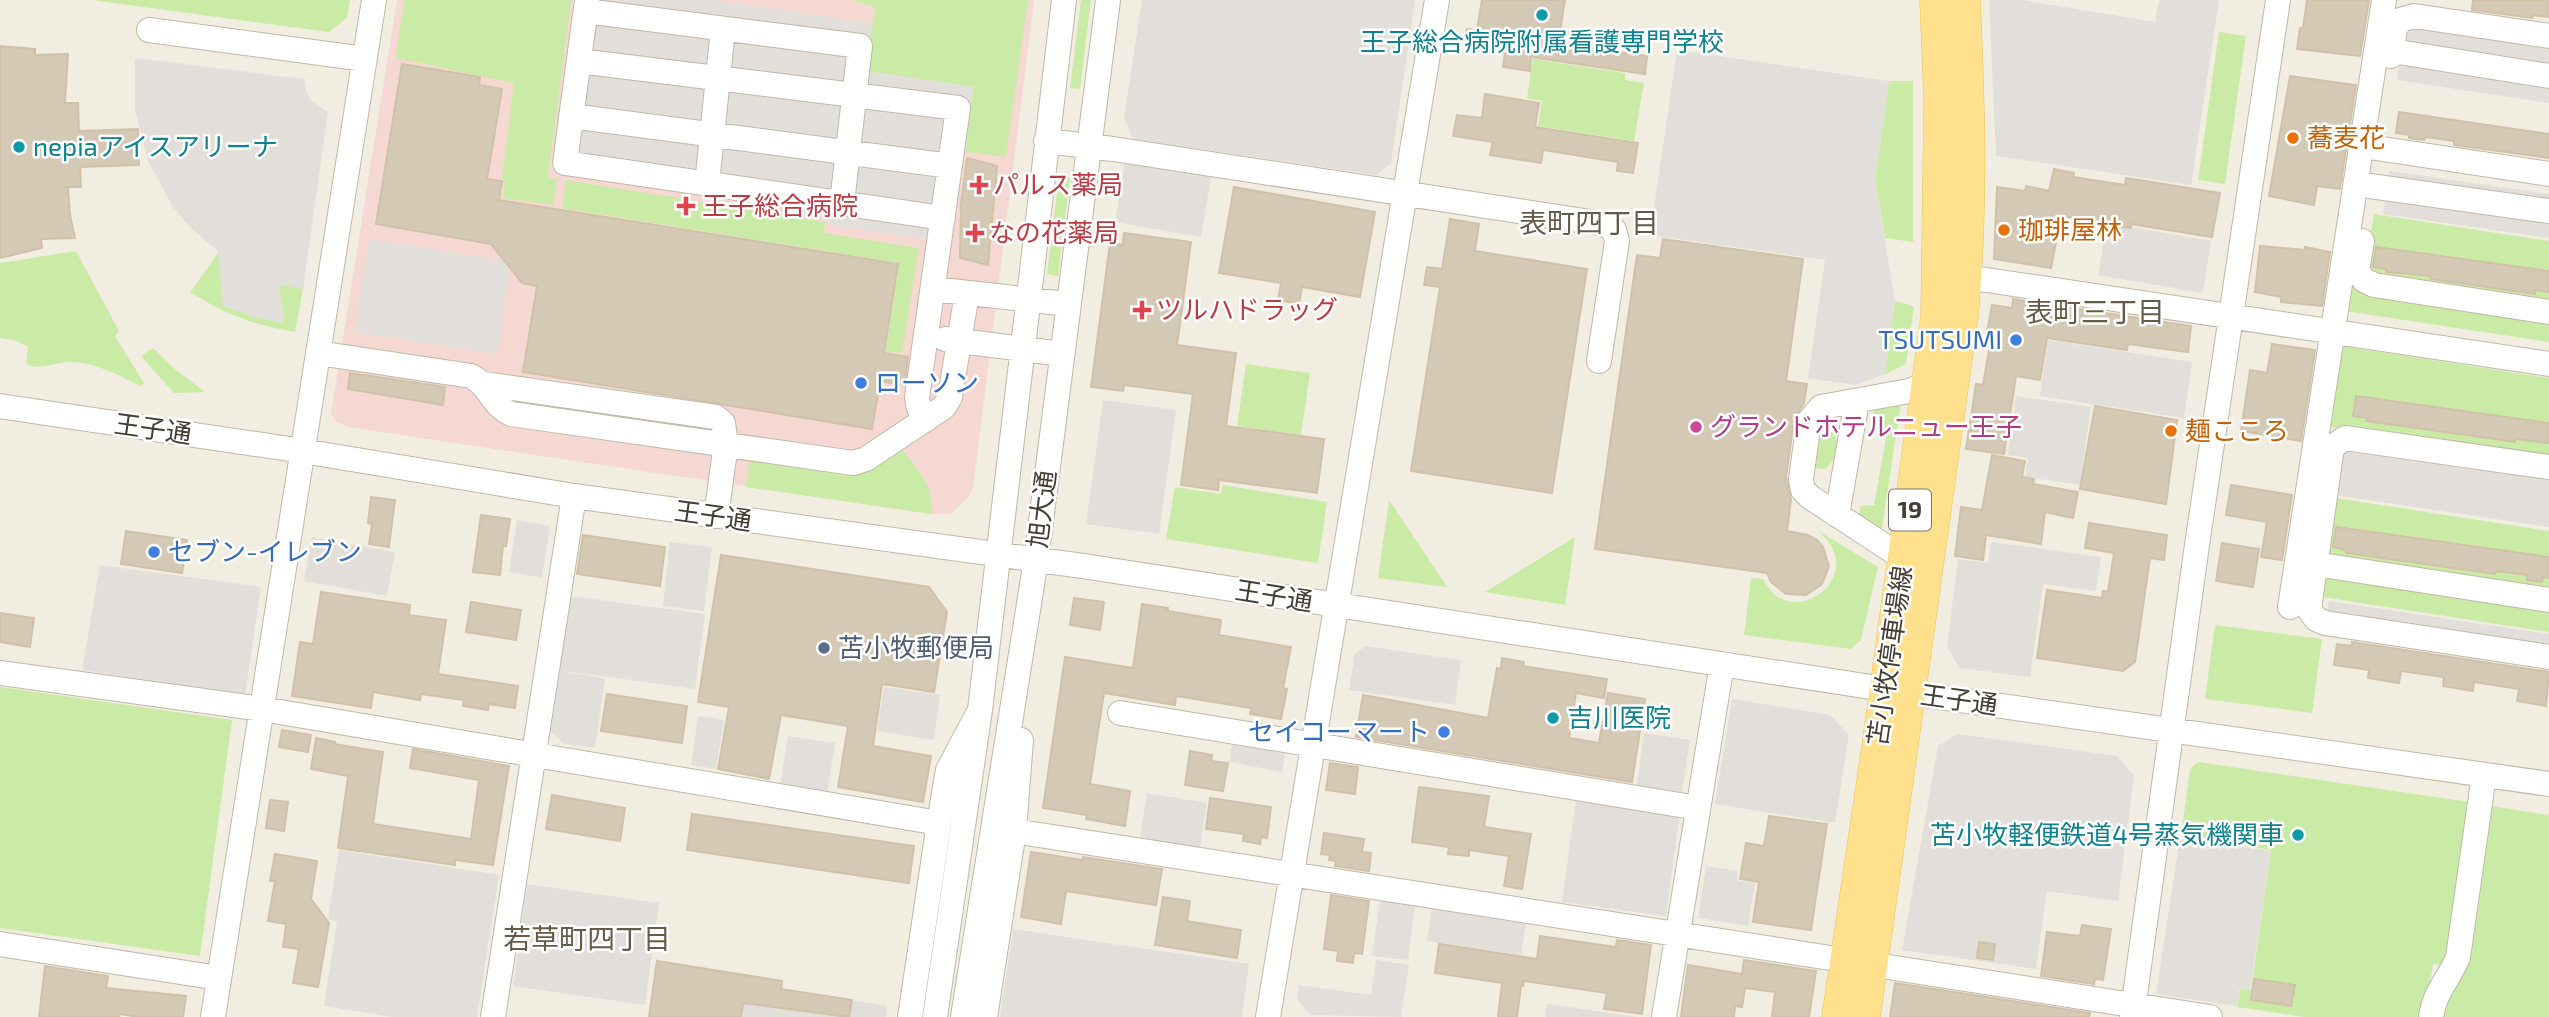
<svg xmlns="http://www.w3.org/2000/svg" width="2549" height="1017" viewBox="0 0 2549 1017" font-family="'Exo 2','Noto Sans JP',sans-serif">
  <style>
    .medical { fill: #f5d8d2 }
    .green { fill: #caeba5 }
    .parking { fill: #e2dfda }
    .building { fill: #d4c9b5; stroke: #d0c1a8; stroke-width: 2 }
    .lines { fill: none; stroke-linecap: round; stroke-linejoin: round }
    .minor-casing { stroke: #c1b8a6; stroke-width: 26 }
    .major-casing { stroke: #edc254; stroke-width: 33 }
    .minor { stroke: #fff; stroke-width: 24 }
    .major { stroke: #ffe18d; stroke-width: 32 }
    .culture-dot { fill: #0f9aa8; stroke: #fff; stroke-width: 2.5 }
    .food-dot { fill: #e8710a; stroke: #fff; stroke-width: 2.5 }
    .health-dot { fill: #e0444e; stroke: #fff; stroke-width: 2.5 }
    .shop-dot { fill: #3f7fe0; stroke: #fff; stroke-width: 2.5 }
    .hotel-dot { fill: #d1479c; stroke: #fff; stroke-width: 2.5 }
    .service-dot { fill: #5c6f8a; stroke: #fff; stroke-width: 2.5 }
    .labels { text-anchor: middle; stroke-width: 5; stroke-linejoin: round; paint-order: stroke }
    .shield { fill: #fff; stroke: #7c776f; stroke-width: 2 }
    .shield-label { font-size: 24px; font-weight: bold; fill: #443d31 }
    .culture-label { font-size: 26px; fill: #0d838f; stroke: #fff; text-anchor: start }
    .food-label { font-size: 26px; fill: #c56008; stroke: #fff; text-anchor: start }
    .health-label { font-size: 26px; fill: #be3a42; stroke: #fff; text-anchor: start }
    .shop-label { font-size: 26px; fill: #366cbe; stroke: #fff; text-anchor: end }
    .hotel-label { font-size: 26px; fill: #b23c85; stroke: #fff; text-anchor: start }
    .street-label { font-size: 26px; fill: #443d31; stroke: #fff }
    .service-label { font-size: 26px; fill: #4e5e75; stroke: #fff; text-anchor: start }
    .neighbourhood-label { font-size: 28px; fill: #675b48; stroke: #fff }
  </style>
  <rect width="100%" height="100%" fill="#f2ede1"/>
  <path class="medical" d="M397,0H1034L973,488L967,499L950,514H931L348,427L336,422L331,413Z"/>
  <path class="green" d="M91,0H350L347,18L329,32Z
    M404,0H571L548,177L557,179L553,205L503,198L505,180L502,179L514,83L396,58Z
    M851,0H1028L1006,157L966,152L973,87L866,71L875,7Z
    M1081,0H1091L1080,89L1070,88Z
    M2219,32L2246,36L2225,184L2198,180Z
    M1533,59L1625,73V80L1644,83L1634,141L1538,126L1542,101L1527,98Z
    M1889,81H1913V242L1885,238L1875,180Z
    M1059,176L1070,177L1058,276L1047,274Z
    M566,180L825,222L824,233L919,248L902,353L886,351L899,263L562,208Z
    M2374,214L2549,241V302L2365,273Z
    M76,251L119,331L115,336L144,383L140,386C119,375 94,362 70,362C56,362 39,371 26,364L28,347L14,340L0,338V263Z
    M219,252L284,323L279,284L303,289L295,332C252,324 228,316 190,292Z
    M2349,286L2549,317V342L2345,311Z
    M1895,301L1914,306L1906,364L1885,374Z
    M2334,345L2549,378V460L2322,426Z
    M153,348L175,369L205,392L174,393L141,356Z
    M1246,364L1310,373L1301,435L1237,426Z
    M1901,402L1881,534L1857,521L1861,506L1874,505L1887,432L1871,430L1874,409Z
    M1823,431L1832,432C1843,445 1837,459 1825,469L1816,468L1810,460L1816,436Z
    M902,449C919,471 934,484 931,514L746,487L750,459Z
    M1223,485L1327,502L1318,563L1166,539L1175,487L1221,494Z
    M2329,497L2549,531V591L2320,556Z
    M1389,500L1447,587L1378,578Z
    M1820,532L1878,567L1861,640L1851,649L1744,635L1751,578L1763,579C1768,586 1773,596 1782,599C1809,611 1843,584 1835,555C1833,546 1826,539 1820,532Z
    M1575,537L1565,605L1485,592Z
    M2320,570L2549,605V632L2316,596Z
    M2215,625L2322,639L2312,713L2205,699Z
    M0,687L232,720L200,956L0,928Z
    M2198,762L2476,803L2452,966L2433,964L2425,1017H2304L2237,1007L2240,989L2251,990L2271,850L2181,836L2190,769Z
    M2485,805L2549,815V1017H2438Z"/>
  <path class="parking" d="M595,0H711L872,23L866,71L973,87L969,122L948,119L930,240L829,225L831,211L570,173Z
    M1142,0H1415L1391,163L1377,175L1133,139L1124,118Z
    M1989,0H2022L2155,22L2159,0H2219L2191,185L1996,156Z
    M2405,26L2549,49V103L2397,80Z
    M1677,50L1889,81L1875,180L1895,301L1885,374L1856,385L1808,378L1825,260L1650,235Z
    M135,58L304,79L307,94L312,102L328,112L303,289L279,284L284,323L254,317L222,306L219,252L190,227L173,207L148,161L135,110Z
    M1125,162L1211,177L1201,237L1115,222Z
    M2390,171L2549,194V238L2383,214Z
    M2107,223L2211,241L2203,293L2098,275Z
    M369,239L511,262L497,354L355,332Z
    M2048,340L2192,362L2184,418L2040,396Z
    M2016,396L2091,407L2080,485L2025,477L2028,458L2008,455Z
    M1103,400L1176,410L1159,534L1086,524Z
    M2341,449L2549,479V527L2335,495Z
    M517,520L550,526L542,578L509,572Z
    M312,537L395,552L387,596L304,581Z
    M670,542L712,547L704,611L663,606Z
    M1991,542L2101,557L2096,591L2043,584L2030,677L1959,668L1947,646L1958,559L1988,563Z
    M100,565L261,587L245,696L82,670Z
    M569,596L705,614L695,689L565,671L605,679L595,748L565,744L550,732Z
    M2329,601L2549,634V664L2324,631Z
    M1366,646L1461,660L1455,705L1349,690L1355,653Z
    M884,687L940,695L934,740L877,731Z
    M1732,699L1830,715L1849,735L1835,823L1715,804Z
    M698,716L724,720L716,769L691,765Z
    M1644,733L1690,740L1681,799L1636,792Z
    M1957,734L2117,756L2134,776L2118,901L2047,891L2036,969L1902,950L1938,746Z
    M788,736L835,743L827,794L780,786Z
    M1233,740L1286,749L1282,772L1229,762Z
    M1147,793L1207,803L1200,848L1140,838Z
    M1576,798L1680,813L1666,916L1562,902Z
    M2180,837L2271,851L2250,990L2239,989L2237,1006L2156,994Z
    M339,850L499,875L477,1017H393L324,1006L337,921L328,919Z
    M1706,866L1738,871L1737,881L1755,883L1748,926L1698,918Z
    M527,884L659,903L645,1005L513,986Z
    M1380,900L1415,905L1408,960L1372,956Z
    M1433,902L1527,917L1521,955L1427,941Z
    M1013,929L1249,964L1242,1017H1000Z
    M1376,960L1409,965L1401,1017L1310,1015L1297,999L1299,985L1371,995Z
    M657,961L782,981L781,989L887,1006L886,1017H649Z
    M1547,1004L1637,1017H1545Z"/>
  <path class="building" d="M1482,0H1565L1558,43L1647,56L1645,74L1531,57L1530,71L1503,67L1505,53L1464,47L1467,29L1477,30Z
    M2307,0H2369L2360,56L2297,49L2300,28H2303Z
    M2473,0H2549V17L2533,15L2532,18L2472,10Z
    M0,46L35,49V55L68,54L65,103H78L79,131L138,129L139,165L80,167L81,187H68L70,215L75,238L41,239L42,248L0,258Z
    M402,64L480,77L479,85L502,89L487,179L502,181L499,200L898,264L884,353L908,357L904,385L880,381L872,429L523,372L537,286L522,283L491,244L376,224Z
    M2290,76L2356,85L2340,189L2317,186L2314,205L2269,196Z
    M1485,94L1539,103L1535,127L1638,143L1633,173L1617,171L1618,162L1543,150L1541,163L1490,155L1493,142L1453,136L1457,115L1482,118Z
    M2399,112L2549,134V158L2454,145V141L2425,137L2424,140L2409,138V135L2396,133Z
    M967,158L997,166L988,265L960,258L961,204Z
    M2054,169L2074,173L2073,177L2125,185L2126,178L2220,193L2212,237L2131,224V228L2061,216L2051,268L1994,259L1997,187L2025,191L2026,186L2049,191Z
    M1234,187L1375,212L1360,297L1302,287L1299,304L1278,300L1281,283L1219,273Z
    M1450,219L1479,224L1475,251L1587,269L1552,493L1411,471L1440,287L1424,285L1427,267L1442,269Z
    M1124,233L1191,242L1177,345L1236,353L1226,426L1324,439L1317,493L1219,480L1218,490L1181,485L1193,394L1124,385L1123,391L1091,387L1110,243L1123,245Z
    M1663,239L1803,259L1786,381L1807,384L1804,403L1794,419L1786,477L1791,499L1787,531L1808,535L1817,540L1823,547L1829,566L1822,584L1806,595L1786,594L1771,582L1767,573L1595,549L1637,255L1660,258Z
    M2260,246L2305,250V247L2330,252L2322,306L2281,302V297L2255,292Z
    M2376,247L2549,271V292L2535,290V294L2431,279L2432,276L2386,272V269L2373,267Z
    M2013,299L2191,326L2188,352L2128,344L2127,350L2047,338L2040,380L2016,376L2004,454L1966,449L1976,384L1983,385L1990,344L1985,343L1992,305L2012,308Z
    M2272,344L2315,350L2301,441L2241,431L2250,370L2267,373Z
    M350,373L445,387L443,405L348,389Z
    M2356,396L2549,423V443L2516,439L2515,442L2366,421L2367,418L2353,416Z
    M2095,406L2177,420L2166,504L2080,489Z
    M1992,455L2025,461L2022,477L2034,479L2033,484L2078,492L2073,518L2045,512L2041,544L1986,535L1983,560L1955,556L1961,507L1982,510Z
    M2231,485L2292,495L2282,560L2261,557L2267,522L2226,515Z
    M371,497L395,500L389,547L369,544L372,524L368,523Z
    M481,515L510,519L506,546H503L500,575L473,572Z
    M2089,523L2167,535L2164,560L2150,558L2135,662L2123,671L2037,658L2047,590L2102,598L2103,591L2108,592L2114,553L2085,548Z
    M2336,527L2549,557V578L2543,577L2542,582L2527,580V575L2496,571L2495,574L2346,553V550L2333,547Z
    M126,531L187,540L182,573L121,564Z
    M583,535L665,547L660,586L577,574Z
    M2222,543L2259,549L2253,587L2216,581Z
    M721,555L929,587L947,612L934,692L882,684L873,746L931,756L923,802L838,787L848,726L781,715L769,779L718,769L729,707L698,702Z
    M321,592L410,605L409,615L446,620L438,674L518,686L515,708L489,704L488,710L463,706L464,700L421,694L420,700L373,692L371,708L292,696L300,642L313,644Z
    M1074,598L1104,602L1100,630L1070,625Z
    M471,602L521,610L516,640L466,632Z
    M1142,604L1168,608V611L1221,620L1219,635L1291,647L1283,688L1287,689L1281,719L1250,714L1251,708L1176,696L1175,705L1104,693L1090,784L1130,791L1125,826L1086,819L1087,815L1043,808L1065,657L1133,668Z
    M0,613L34,618L30,647L0,642Z
    M2352,642L2549,672L2546,706L2517,701L2519,689L2474,682L2473,691L2443,686L2444,677L2401,671L2399,683L2368,678L2369,670L2334,665L2337,644L2352,646Z
    M1502,658L1524,662L1523,666L1607,679L1604,698L1576,693L1569,738L1599,743L1608,693L1645,699L1632,782L1356,737L1363,695L1488,718L1497,668L1501,669Z
    M607,694L687,706L682,743L601,731Z
    M282,730L311,735L308,752L279,747Z
    M316,738L335,742L334,744L383,752L373,824L471,839L479,780L410,768L413,749L509,766L493,865L455,860V865L338,848L348,776L311,769Z
    M1190,751L1212,755L1211,761L1228,763L1223,791L1185,785Z
    M1330,763L1358,767L1355,794L1326,790Z
    M1419,787L1489,796L1484,827L1531,834L1522,889L1504,886L1509,856L1469,850V856L1448,854L1449,847L1412,842Z
    M552,795L625,808L620,841L546,829Z
    M1210,798L1271,807L1267,838L1261,837L1260,844L1243,841L1244,834L1206,829Z
    M270,800L288,802L284,831L266,828Z
    M692,814L914,846L909,883L687,850Z
    M1769,816L1827,824L1811,930L1753,922L1759,882L1740,879L1746,843L1764,846Z
    M1324,833L1364,839L1362,852L1371,853L1369,871L1335,866L1336,861L1329,860L1330,855L1321,854Z
    M1031,852L1082,860L1083,857L1162,869L1156,905L1066,891L1061,924L1021,917Z
    M275,854L317,861L311,899L329,923L318,987L293,983L299,949L283,947L286,924L268,921L275,881H270Z
    M1331,895L1369,901L1362,954L1354,953L1353,963L1337,961L1338,951L1324,949Z
    M1163,897L1190,901L1187,921L1241,930L1237,958L1155,945Z
    M2082,925L2111,929L2103,980L2095,979L2094,984L2041,976L2047,932L2080,936Z
    M1540,936L1616,947L1617,940L1651,945L1642,1014L1604,1009L1607,993L1524,981L1523,986H1521L1517,1017H1498L1502,983L1435,973L1439,944L1537,959Z
    M1979,942L1995,944L1993,960L1977,958Z
    M1744,960L1816,971L1809,1017H1772L1775,992L1745,988L1742,1007L1735,1006L1734,1017H1681L1688,965L1742,974Z
    M657,961L782,981L781,989L852,1000L849,1017L743,1003L741,1017H649Z
    M45,966L108,976L106,988L186,996L183,1017H138L120,1014L119,1017H39Z
    M2254,979L2295,985L2291,1006L2251,1000Z
    M1895,983L2090,1013L2089,1017H1890Z"/>
  <g class="lines">
    <defs>
      <path id="minor" d="M587,0L565,163L943,218
        M586,11L860,46L842,203
        M149,30L365,59
        M2392,51L2549,76
        M2391,56L2395,29L2400,20L2414,16L2549,36
        M579,61L958,108L917,398L919,408L927,419
        M571,116L950,166
        M1046,141L1113,149L1604,224L1614,230L1617,241L1599,361
        M2376,148L2549,174
        M707,184L723,29
        M2370,186L2549,211
        M2362,241L2357,271L2364,280L2374,285L2549,312
        M1947,276L1987,280L2549,364
        M933,289L1068,304
        M945,339L1062,354
        M318,353L471,376C492,388 490,404 511,414L853,463L866,459L944,407L950,397L967,293
        M484,384L716,417L723,423L726,444L716,516
        M0,406L303,451L574,496L1083,566L1910,693L2549,784
        M2549,467L2345,438L2332,447L2309,609L2316,619L2325,623L2549,657
        M1837,515L1857,401
        M1903,558L1810,497L1803,490L1801,479L1809,421L1821,407L1909,391L1928,384
        M2315,564L2549,600
        M2290,607L2384,0
        M0,673L262,709L939,823L948,770L980,710
        M1120,713L1698,808
        M1014,831L2210,1017
        M0,944L219,978
        M213,1017L374,0
        M493,1017L574,496
        M910,1017L939,823
        M935,1017L980,710L1064,0
        M963,1017L1036,560L1108,0
        M985,1017L1014,831L1021,740
        M1268,1017L1437,0
        M1664,1017L1722,664
        M2132,1017L2197,545L2278,0
        M2431,1017C2435,990 2449,980 2458,957L2484,775"/>
      <path id="major" d="M1838,1017L1878,747L1937,316L1940,101L1936,0
        M1864,1017L1962,316C1972,211 1969,105 1964,0"/>
    </defs>
    <use href="#minor" class="minor-casing"/>
    <use href="#major" class="major-casing"/>
    <use href="#minor" class="minor"/>
    <use href="#major" class="major"/>
  </g>
  <g class="culture-dot">
    <circle cx="1542" cy="15" r="7"/>
    <circle cx="19" cy="147" r="7"/>
    <circle cx="1553" cy="718" r="7"/>
    <circle cx="2298" cy="835" r="7"/>
  </g>
  <g class="food-dot">
    <circle cx="2293" cy="138" r="7"/>
    <circle cx="2004" cy="230" r="7"/>
    <circle cx="2171" cy="431" r="7"/>
  </g>
  <g class="health-dot">
    <path d="M975.5 174.5h7v7h7v7h-7v7h-7v-7h-7v-7h7z"/>
    <path d="M682.5 195.5h7v7h7v7h-7v7h-7v-7h-7v-7h7z"/>
    <path d="M971.5 222.5h7v7h7v7h-7v7h-7v-7h-7v-7h7z"/>
    <path d="M1138.5 299.5h7v7h7v7h-7v7h-7v-7h-7v-7h7z"/>
  </g>
  <g class="shop-dot">
    <circle cx="2016" cy="340" r="7"/>
    <circle cx="861" cy="383" r="7"/>
    <circle cx="154" cy="552" r="7"/>
    <circle cx="1444" cy="732" r="7"/>
  </g>
  <circle class="hotel-dot" cx="1696" cy="427" r="7"/>
  <circle class="service-dot" cx="824" cy="648" r="7"/>
  <g class="labels">
    <rect class="shield" x="1889" y="489.5" width="42" height="41" rx="5"/>
    <g class="shield-label">
      <text x="1910" y="518">19</text>
    </g>
    <g class="culture-label">
      <text x="1542" y="51" text-anchor="middle">王子総合病院附属看護専門学校</text>
      <text x="33" y="156">nepiaアイスアリーナ</text>
      <text x="1567" y="727">吉川医院</text>
      <text x="2284" y="844" text-anchor="end">苫小牧軽便鉄道4号蒸気機関車</text>
    </g>
    <g class="food-label">
      <text x="2307" y="147">蕎麦花</text>
      <text x="2018" y="239">珈琲屋林</text>
      <text x="2185" y="440">麺こころ</text>
    </g>
    <g class="health-label">
      <text x="993" y="194">パルス薬局</text>
      <text x="702" y="215">王子総合病院</text>
      <text x="989" y="242">なの花薬局</text>
      <text x="1156" y="319">ツルハドラッグ</text>
    </g>
    <g class="shop-label">
      <text x="2002" y="349">TSUTSUMI</text>
      <text x="875" y="392" text-anchor="start">ローソン</text>
      <text x="168" y="561" text-anchor="start">セブン-イレブン</text>
      <text x="1430" y="741">セイコーマート</text>
    </g>
    <g class="hotel-label">
      <text x="1710" y="436">グランドホテルニュー王子</text>
    </g>
    <g class="street-label">
      <text transform="translate(153 429) rotate(8)" y="9">王子通</text>
      <text transform="translate(1042 509) rotate(-83)" y="9">旭大通</text>
      <text transform="translate(713 516) rotate(8)" y="9">王子通</text>
      <text transform="translate(1274 596) rotate(9)" y="9">王子通</text>
      <text transform="translate(1890 656) rotate(-82)" y="9">苫小牧停車場線</text>
      <text transform="translate(1959 700) rotate(8)" y="9">王子通</text>
    </g>
    <g class="service-label">
      <text x="838" y="657">苫小牧郵便局</text>
    </g>
    <g class="neighbourhood-label">
      <text x="1589" y="233">表町四丁目</text>
      <text x="2095" y="322">表町三丁目</text>
      <text x="587" y="949">若草町四丁目</text>
    </g>
  </g>
</svg>
